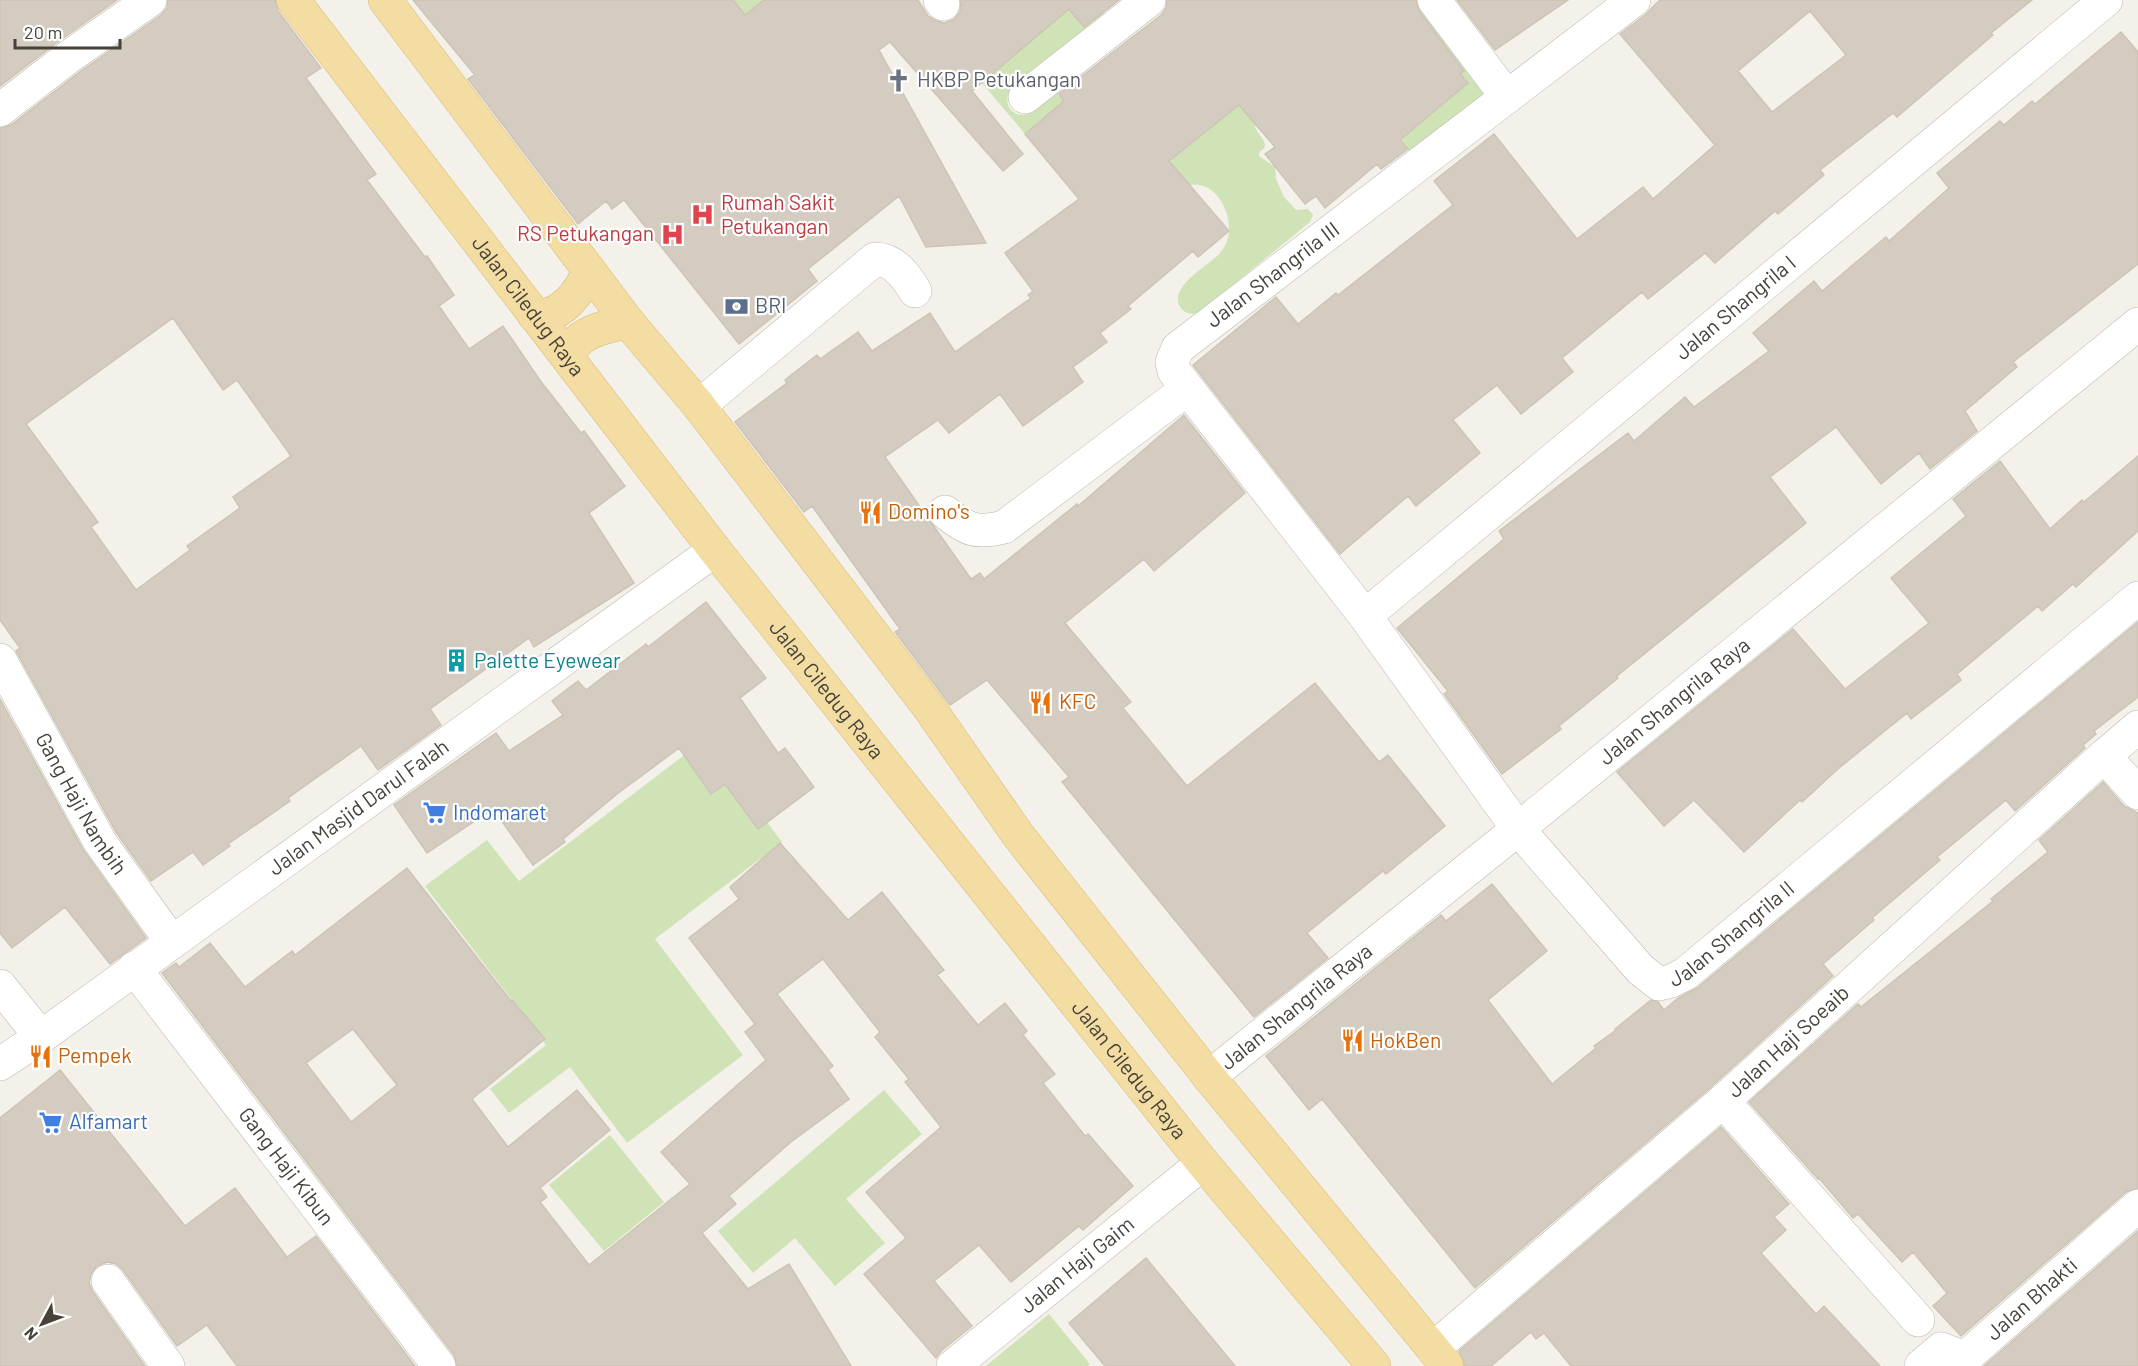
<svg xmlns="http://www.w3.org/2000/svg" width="2138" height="1366" viewBox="0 0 2138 1366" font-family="Barlow,sans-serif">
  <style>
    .green { fill: #cfe3b7 }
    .building { fill: #d4ccc1; stroke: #cec4b5; stroke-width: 1.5; fill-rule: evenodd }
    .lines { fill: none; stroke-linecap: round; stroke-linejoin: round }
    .minor-casing { stroke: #beb8ae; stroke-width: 34 }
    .major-casing { stroke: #d8ba74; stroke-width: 34 }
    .minor { stroke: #fff; stroke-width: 33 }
    .major { stroke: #f4dda3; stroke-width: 33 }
    .labels { text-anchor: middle; stroke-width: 4.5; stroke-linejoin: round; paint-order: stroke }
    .worship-label { font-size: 21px; fill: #5b616d; stroke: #fff; text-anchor: start }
    .health-label { font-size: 21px; fill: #be3a42; stroke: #fff; text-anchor: start }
    .street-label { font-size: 21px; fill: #464139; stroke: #fff }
    .service-label { font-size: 21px; fill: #4e5e75; stroke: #fff; text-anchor: start }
    .food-label { font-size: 21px; fill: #c56008; stroke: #fff; text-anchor: start }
    .culture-label { font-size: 21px; fill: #0d838f; stroke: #fff; text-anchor: start }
    .shop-label { font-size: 21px; fill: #366cbe; stroke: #fff; text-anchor: start }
  </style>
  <rect width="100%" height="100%" fill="#f3f1ea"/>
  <path class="green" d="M733,0H764L745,15Z
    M1405,0H1419L1488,90L1412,154L1393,131L1422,122L1468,83L1431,39Z
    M1096,2L1106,15L1009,92C1007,98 1006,104 1011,110C1025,125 1046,101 1057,92L1064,101L1043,130L1031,141L982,83L1069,9L1073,13Z
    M1232,89L1257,123L1255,126C1257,135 1265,137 1265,147L1259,153V156L1275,167L1276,179L1284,197L1296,210L1308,209L1313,215L1310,222L1200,312C1184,319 1172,303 1181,289C1190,275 1203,268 1215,258C1234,243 1232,216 1219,198C1212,189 1202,183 1191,185L1185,190L1143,182L1226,115Z
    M704,740L782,842L655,939L743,1055L627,1143L570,1067L509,1113L490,1089L546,1045L425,886L487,840L519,881Z
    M884,1090L922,1134L846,1199L885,1243L835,1286L795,1238L753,1273L718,1231Z
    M610,1135L664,1202L604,1251L549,1185Z
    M1049,1314L1090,1364L1087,1366H986Z"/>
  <path class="building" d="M0,0H117L59,41L0,86Z
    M168,0H275L278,11L321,68L306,78L376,174L367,180L425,257L427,256L454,295L439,306L469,349L503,326L539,379L581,433L584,431L625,486L589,513L634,583L534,647L529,638L430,709L441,725L378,770L361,746L288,798L290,801L228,844L230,846L203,865L193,852L151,881L116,832L16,651L20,648L0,620V128L11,125L81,71L161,15L167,8ZM173,318L223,390L237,380L291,456L233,497L240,508L187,546L190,550L136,590L91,527L98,522L26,424Z
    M413,0H733L745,15L764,0H918L928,16L936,21L945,23L954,19L960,12L961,0H1119L1084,27L1069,9L972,91L1023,154L1003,171L890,42L879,50L986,243L926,247L899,196L808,269L817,281L739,344L624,200L612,209L606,201L578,224L468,79L475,75Z
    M1167,0H1416L1419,11L1464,71L1460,74L1468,83L1400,140L1408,149L1381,169L1377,164L1325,208L1316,196L1305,204L1265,154L1275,147L1239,105L1169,161L1229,231L1198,257L1193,251L1128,306L1131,309L1100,333L1107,342L1073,367L1083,382L1023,426L1000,394L949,433L938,420L885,457L971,579L980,573L984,579L1077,504L1078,506L1184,415L1245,493L1154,571L1144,559L1065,623L1131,702L1123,708L1187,786L1315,683L1379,762L1388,755L1445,826L1386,874L1383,871L1307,933L1328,958L1254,1017L1062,782L1069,777L987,680L950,705L895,632L900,629L812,506L804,512L735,422L787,383L785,380L817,355L820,359L858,332L872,351L930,313L955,352L1031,298L1028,295L1033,291L1005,253L1079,199L1025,134L1064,101L1059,94L1161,15L1166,8Z
    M1457,0H1568L1495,50Z
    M1660,0H2032L1991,33L1993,35L1897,117L1893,113L1820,170L1824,175L1778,214L1775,211L1715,263L1705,253L1648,299L1642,292L1562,358L1573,372L1521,414L1497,385L1453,420L1480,453L1416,506L1408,496L1340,554L1193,365L1276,297L1298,324L1336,293L1338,295L1453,205L1434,181L1494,134L1577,239L1643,187L1653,199L1715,145L1620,34L1645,15ZM1810,11L1846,55L1772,112L1738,71Z
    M2121,32L2138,52V264L2013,362L2017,367L1965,411L1977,431L1930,469L1919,453L1881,484L1836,427L1770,477L1806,523L1617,676L1618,678L1559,726L1561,729L1502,774L1444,694L1448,691L1397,628L1504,539L1499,531L1628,433L1634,441L1685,397L1694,407L1769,351L1753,333L1814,281L1822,291L1886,237L1889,241L1949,188L1937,173L2000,121L2004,125L2032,101L2035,104Z
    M2138,456V531L2076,587L2073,584L2042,611L2038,606L1957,674L1961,680L1911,719L1907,713L1839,768L1802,802L1800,800L1744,852L1694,800L1664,826L1617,772L1793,629L1845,689L1929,623L1891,578L1966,516L1953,499L2000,461L2050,529L2082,500L2084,502Z
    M706,602L766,678L740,698L778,753L785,748L814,787L758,829L725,784L711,794L679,748L617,794L563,839L565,842L533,865L493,809L427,853L394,805L496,733L509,751L563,715L552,701L578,681L586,690L646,644L648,647Z
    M2138,622V697L2094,731L2096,734L2083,745L2085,748L2015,811L2006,800L1937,857L1940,860L1872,918L1874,920L1823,964L1833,976L1711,1087L1475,1288L1322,1099L1309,1110L1266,1056L1441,915L1446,921L1492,884L1547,951L1488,1000L1552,1084L1596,1048L1594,1046L1616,1030L1615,1029L1651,1000L1658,1002L1664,1010L1678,998L1697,988Z
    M0,699L84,851L146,938L110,964L65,907L12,948L0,933Z
    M2103,782L2124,806L2138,813V1188L2126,1192L1961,1336L1933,1306L1947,1293L1913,1252L1902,1262L1858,1214L1853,1218L1819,1178L1818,1179L1749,1102L1858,1004L1861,1007L1931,951L1993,901L1991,899L2048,852L2039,840Z
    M780,843L848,920L882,892L944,970L937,975L978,1025L1005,1003L1027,1031L1023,1035L1055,1074L1043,1083L1085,1136L1088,1134L1133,1186L1083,1230L1079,1226L1011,1282L979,1245L934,1281L972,1326L941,1351L936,1358L864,1274L906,1238L866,1192L941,1127L905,1082L909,1079L875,1037L880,1032L823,959L777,994L833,1066L828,1070L849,1099L791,1142L729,1196L736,1204L702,1233L748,1289L789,1264L851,1366H457L454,1355L162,973L176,963L179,967L210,943L245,987L292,951L295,955L407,868L511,1001L512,1000L545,1039L472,1099L508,1147L577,1090L610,1130L540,1188L547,1197L540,1202L589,1265L690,1184L661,1152L766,1060L745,1032L755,1024L689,938L739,899L730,887ZM353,1029L397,1085L351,1122L306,1063Z
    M60,1070L185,1226L235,1188L287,1257L316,1236L415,1366H237L207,1325L177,1346L123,1270L116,1264L107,1262L97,1266L91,1274L89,1283L93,1292L145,1366H0V1118Z
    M1721,1127L1789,1204L1774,1217L1786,1230L1761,1253L1816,1314L1824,1306L1880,1366H1571L1544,1333L1536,1339L1531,1332L1491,1366H1465L1459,1351Z
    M2138,1231V1366H1984Z
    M1146,1258L1235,1366H1105L1069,1323Z"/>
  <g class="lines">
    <defs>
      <g id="minor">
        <path d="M940,0L943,4"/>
        <path d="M1434,0L1507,97"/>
        <path id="s1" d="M1634,0L1178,348L1172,362L1174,371L1365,616L1518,829L1641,970L1659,984L1671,981L1685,974L2138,598"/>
        <path d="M1025,97L1149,0"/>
        <path d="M0,110L70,56L150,0"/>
        <path d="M699,406L875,259C894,259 906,276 915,291"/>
        <path d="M945,512C967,530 976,534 1004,527L1187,389"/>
        <path id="s2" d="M1365,616L2106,0"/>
        <path id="s3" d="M0,660L100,842L171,941"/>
        <path d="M2104,756L2138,793"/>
        <path id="s4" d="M134,968L439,1366"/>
        <path d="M0,986L41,1037"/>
        <path id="s5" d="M0,1064L41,1037L715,550"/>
        <path id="s6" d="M1209,1077L1518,829L2138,324"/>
        <path d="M1723,1101L1918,1320"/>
        <path d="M108,1281L168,1366"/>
        <path id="s7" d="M1433,1349L1723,1101L2104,756L2138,727"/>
        <path id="s8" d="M953,1366L1203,1163"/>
        <path id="s9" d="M1921,1366L1941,1349L1965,1358L2138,1206"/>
      </g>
      <g id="major">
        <path id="s10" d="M293,0L715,550L1203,1163L1374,1366"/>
        <path d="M385,0L628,322L699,406L930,709L1018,835L1209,1077L1447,1366"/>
        <path d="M534,315C560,320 581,291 589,270"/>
        <path d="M569,359C571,333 607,326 628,322"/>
      </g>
    </defs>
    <use href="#minor" class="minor-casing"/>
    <use href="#major" class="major-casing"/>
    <use href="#minor" class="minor"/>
    <use href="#major" class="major"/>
  </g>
  <defs>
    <symbol id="church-bare" viewBox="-9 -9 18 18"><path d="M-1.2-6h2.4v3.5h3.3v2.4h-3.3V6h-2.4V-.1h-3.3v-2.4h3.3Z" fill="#6b7280" stroke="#fff" stroke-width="2.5" paint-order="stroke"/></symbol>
    <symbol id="hospital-bare" viewBox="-9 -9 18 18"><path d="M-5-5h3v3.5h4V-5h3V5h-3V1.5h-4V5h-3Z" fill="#e0444e" stroke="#fff" stroke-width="2.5" paint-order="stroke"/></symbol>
    <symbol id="bank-bare" viewBox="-9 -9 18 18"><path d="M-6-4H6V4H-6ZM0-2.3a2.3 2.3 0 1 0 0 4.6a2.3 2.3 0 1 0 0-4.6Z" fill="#5c6f8a" stroke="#fff" stroke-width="2.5" paint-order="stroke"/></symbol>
    <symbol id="restaurant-bare" viewBox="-9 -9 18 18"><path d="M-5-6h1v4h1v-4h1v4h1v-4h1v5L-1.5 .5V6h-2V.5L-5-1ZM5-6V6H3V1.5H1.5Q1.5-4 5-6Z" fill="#e8710a" stroke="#fff" stroke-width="2.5" paint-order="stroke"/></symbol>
    <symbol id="building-bare" viewBox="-9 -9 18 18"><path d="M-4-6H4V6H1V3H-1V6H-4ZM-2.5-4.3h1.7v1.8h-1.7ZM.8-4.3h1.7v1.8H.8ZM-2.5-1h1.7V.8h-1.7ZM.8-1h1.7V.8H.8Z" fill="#0f9aa8" stroke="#fff" stroke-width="2.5" paint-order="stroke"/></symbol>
    <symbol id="supermarket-bare" viewBox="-9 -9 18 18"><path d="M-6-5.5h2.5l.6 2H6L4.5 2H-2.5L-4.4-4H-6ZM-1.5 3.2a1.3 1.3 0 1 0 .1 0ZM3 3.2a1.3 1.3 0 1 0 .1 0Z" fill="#3f7fe0" stroke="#fff" stroke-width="2.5" paint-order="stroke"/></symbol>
  </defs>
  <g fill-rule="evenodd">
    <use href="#church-bare" x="882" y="64" width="33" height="33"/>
    <use href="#hospital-bare" x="686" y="198" width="33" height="33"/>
    <use href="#hospital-bare" x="656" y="218" width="33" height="33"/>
    <use href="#bank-bare" x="720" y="290" width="33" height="33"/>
    <use href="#restaurant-bare" x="854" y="496" width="33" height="33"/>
    <use href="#building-bare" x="440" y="644" width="33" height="33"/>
    <use href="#restaurant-bare" x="1024" y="686" width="33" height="33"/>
    <use href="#supermarket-bare" x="418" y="796" width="33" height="33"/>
    <use href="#restaurant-bare" x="1336" y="1024" width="33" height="33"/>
    <use href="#restaurant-bare" x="24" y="1040" width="33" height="33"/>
    <use href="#supermarket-bare" x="34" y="1106" width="33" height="33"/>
  </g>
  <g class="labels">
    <g class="worship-label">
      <text x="917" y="87">HKBP Petukangan</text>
    </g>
    <g class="health-label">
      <text x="721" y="210">Rumah Sakit<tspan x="721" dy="24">Petukangan</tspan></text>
      <text x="654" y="241" text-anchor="end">RS Petukangan</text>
    </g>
    <g class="street-label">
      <text transform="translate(1273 275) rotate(-37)" y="7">Jalan Shangrila III</text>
      <text dy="7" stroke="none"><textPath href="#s10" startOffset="386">Jalan Ciledug Raya</textPath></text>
      <text dy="7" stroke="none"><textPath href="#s2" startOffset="482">Jalan Shangrila I</textPath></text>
      <text dy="7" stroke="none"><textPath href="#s10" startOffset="872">Jalan Ciledug Raya</textPath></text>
      <text dy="7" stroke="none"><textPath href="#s6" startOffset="598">Jalan Shangrila Raya</textPath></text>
      <text dy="7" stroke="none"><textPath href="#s3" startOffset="165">Gang Haji Nambih</textPath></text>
      <text dy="7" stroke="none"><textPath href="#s5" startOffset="441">Jalan Masjid Darul Falah</textPath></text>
      <text dy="7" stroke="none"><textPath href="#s1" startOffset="1470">Jalan Shangrila II</textPath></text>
      <text dy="7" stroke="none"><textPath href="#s6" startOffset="112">Jalan Shangrila Raya</textPath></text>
      <text dy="7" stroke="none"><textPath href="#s7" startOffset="470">Jalan Haji Soeaib</textPath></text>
      <text dy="7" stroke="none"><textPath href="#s10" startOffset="1358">Jalan Ciledug Raya</textPath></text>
      <text dy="7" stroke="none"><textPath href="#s4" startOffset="250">Gang Haji Kibun</textPath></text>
      <text dy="7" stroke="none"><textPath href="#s8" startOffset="160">Jalan Haji Gaim</textPath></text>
      <text dy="7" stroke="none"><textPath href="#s9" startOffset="141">Jalan Bhakti</textPath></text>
    </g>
    <g class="service-label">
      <text x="755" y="313">BRI</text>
    </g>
    <g class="food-label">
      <text x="888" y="519">Domino's</text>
      <text x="1059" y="709">KFC</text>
      <text x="1370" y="1048">HokBen</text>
      <text x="58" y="1063">Pempek</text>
    </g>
    <g class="culture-label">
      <text x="474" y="668">Palette Eyewear</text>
    </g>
    <g class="shop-label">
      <text x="453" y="820">Indomaret</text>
      <text x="69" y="1129">Alfamart</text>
    </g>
  </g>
  <g transform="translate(42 1324) rotate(229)" stroke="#ffffff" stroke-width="4.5" paint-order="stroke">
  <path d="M0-4.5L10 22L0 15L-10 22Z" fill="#464139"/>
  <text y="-9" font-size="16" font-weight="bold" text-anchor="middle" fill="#464139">N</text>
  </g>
  <path d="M15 39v9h105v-9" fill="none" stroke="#464139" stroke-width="3"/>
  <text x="24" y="39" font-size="18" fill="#464139" stroke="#ffffff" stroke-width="4.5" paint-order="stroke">20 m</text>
</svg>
